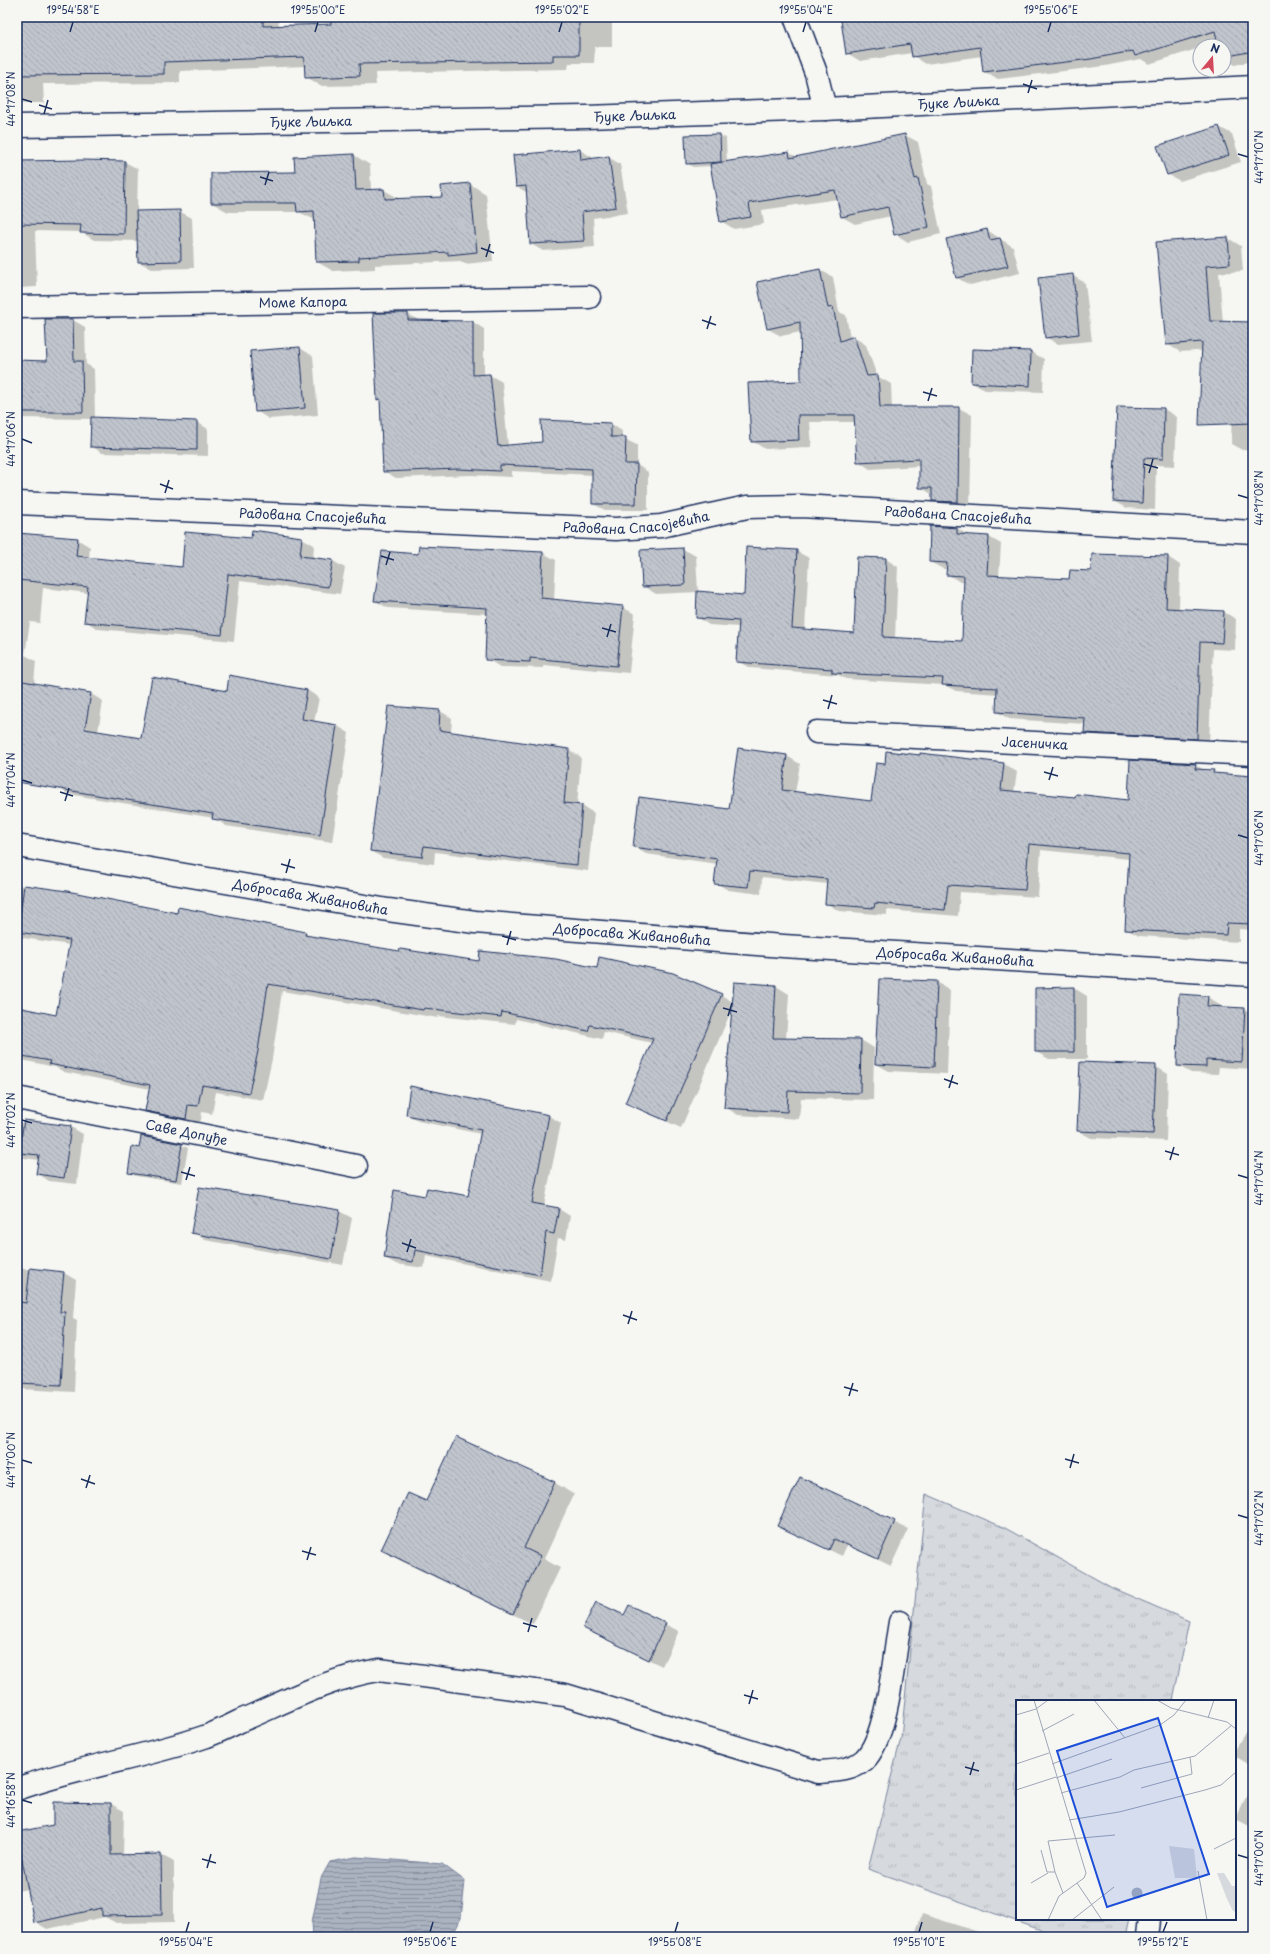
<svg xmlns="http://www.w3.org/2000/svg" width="1270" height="1954" viewBox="0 0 1270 1954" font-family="'Playpen Sans',sans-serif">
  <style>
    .grass { fill: url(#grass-tufts); stroke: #78849e }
    .water { fill: url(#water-rules); stroke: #717e99 }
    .shadow { fill: #0003 }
    .building { fill: url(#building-back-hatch); stroke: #1b2f5e }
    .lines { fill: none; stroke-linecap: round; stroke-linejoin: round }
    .minor-casing { stroke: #1b2f5e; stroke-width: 25 }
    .minor { stroke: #f6f6f2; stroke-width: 22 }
    .ticks { fill: none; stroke: #1b2f5e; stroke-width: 1.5 }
    .labels { text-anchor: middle; stroke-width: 3; stroke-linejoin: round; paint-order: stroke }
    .street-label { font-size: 13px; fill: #1b2f5e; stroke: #f6f6f2 }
    .inset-road { fill: none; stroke: #9ea6b7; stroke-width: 1 }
    .view { fill: #1d4ed8; fill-opacity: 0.15; stroke: #1d4ed8; stroke-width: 2 }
    .inset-edge { fill: none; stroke: #1b2f5e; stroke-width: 2 }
    .neatline { fill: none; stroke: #1b2f5e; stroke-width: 1.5 }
    .ticks-label { font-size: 10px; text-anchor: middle; fill: #1b2f5e }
  </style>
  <defs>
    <pattern id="grass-tufts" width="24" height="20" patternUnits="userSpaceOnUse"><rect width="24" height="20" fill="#d6d9dd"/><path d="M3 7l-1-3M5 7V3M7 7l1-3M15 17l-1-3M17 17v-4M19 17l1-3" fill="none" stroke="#b7bbc0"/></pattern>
    <pattern id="water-rules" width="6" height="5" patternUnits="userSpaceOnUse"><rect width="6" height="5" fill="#abb2c0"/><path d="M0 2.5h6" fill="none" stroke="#8a919f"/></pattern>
    <pattern id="building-back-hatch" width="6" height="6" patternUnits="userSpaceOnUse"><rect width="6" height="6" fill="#c0c4cd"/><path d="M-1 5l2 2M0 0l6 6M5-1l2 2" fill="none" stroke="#a4a9b2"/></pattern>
  </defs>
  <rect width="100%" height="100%" fill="#f6f6f2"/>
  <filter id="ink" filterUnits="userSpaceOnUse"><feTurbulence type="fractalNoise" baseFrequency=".025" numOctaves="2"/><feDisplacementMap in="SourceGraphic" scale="8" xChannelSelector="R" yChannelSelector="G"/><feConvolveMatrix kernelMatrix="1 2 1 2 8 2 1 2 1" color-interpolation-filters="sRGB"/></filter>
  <g filter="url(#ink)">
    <path class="grass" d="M926,1494L1005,1528L1112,1588L1189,1621L1173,1701H1017V1919H1129L1125,1937H1061L868,1869L901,1738Z"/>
    <path class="water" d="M356,1857L442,1864L465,1881L461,1918L452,1937H313L312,1922L321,1878L330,1862Z"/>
    <path class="shadow" d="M17,17H278L279,26L332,24V17H612V47H595L594,63H569L568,69L375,73L376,85L322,86L306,77V66L180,71V83L43,84L44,103H17Z
      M855,17H1253V61L1235,65L1224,59V46H1219L1218,42L1200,46V48L1149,64L1141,59L1105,66L998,79L984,72L982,56L926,64L913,56L912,53L860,61L847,53Z
      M1219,127L1232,134L1241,162L1180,181L1167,174L1158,146Z
      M720,135L726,138L727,162L789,153L797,157L905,135L918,142L927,184L931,186L941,234L908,242L895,234L891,216L855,224L842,217L838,199L762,210L764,224L734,229L721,221L712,166L693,167L687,163Z
      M580,150L592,157V160L608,157L620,164L628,213L593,218L595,247L543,251L531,244L528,193L517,187L514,156Z
      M354,155L370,165L371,190H384L400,199L443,198L470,184L486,194L493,261L465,264L460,261L375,265V269L333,271L317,262L315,220L299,212H228L212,203L296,173L295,158Z
      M17,162H125L138,169L137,212L179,211L192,218L194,268L152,269L139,262L138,241L94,240L81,232L35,231L37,287L17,288Z
      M987,230L1013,247L1020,273L970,285L957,278Z
      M1228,238L1241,246L1243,271L1219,273L1225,349L1180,352L1167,344L1158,243Z
      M820,270L833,277L839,312L846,315L850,338L854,337L866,345L877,376L891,384L892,408H959L972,415L970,509L945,508L933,500V495L920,487V466L870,469L858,461L856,422H810L812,447L765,449L752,441L802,382L801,332L781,336L768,329Z
      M1072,275L1085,283L1092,341L1058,344L1045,337Z
      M408,314L419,320L473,322L484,329V375H490L502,382L508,446L543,443L611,424L622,431V438L637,445V465L648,472V510H605L593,504V475L511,471L512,477L470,475L396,478L384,471L381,401L378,399Z
      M73,320L85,327L86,364L94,369L95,418L197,422L208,429V456L102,453L91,446L92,419L17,418V361L48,362Z
      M300,348L313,356L318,415L269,419L256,411Z
      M1031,352L1044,359L1043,392L985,390L972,383Z
      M1232,406L1253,407V451L1242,450L1231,444Z
      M1118,408L1164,409L1177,417L1175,466L1156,465L1155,510L1127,508L1114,501Z
      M957,528L969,536L989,537L1001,544L999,577L1070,580L1092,572L1168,557L1180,565L1179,609L1224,612L1236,619L1235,650L1213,649L1209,745L1098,739L1085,732L1086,724L1009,719L997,712L998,694L956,691L944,685L846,679L838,675L750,668L737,661L739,627L709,625L697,617L745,596L796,551L809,558L805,630L855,634L886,559L898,567L895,638L963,642L965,582H960L947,574L948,569H943L930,562Z
      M253,531L302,538L314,545L313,559L333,561L345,568L340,594L240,581L234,641L98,629L85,621L89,593L43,588L40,623L30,622L25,655L36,661L34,684L91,694L103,701L98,732L142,739L228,692L230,676L307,690L319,698L314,722L336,725L349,733L332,842L226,826L214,818L68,794L17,761V534L77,539L90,547L89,558L183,568L252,539Z
      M420,547L543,553L556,560L554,600L622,607L635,614L629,673L543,665V668L500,667L487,659L488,614L388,608L375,601L419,555Z
      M683,549L696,556L698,592L656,594L643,586Z
      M389,707L440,711L452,718L451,733L569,750L581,757L577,806H582L594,813L588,871L435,852L434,864L383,858L371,851Z
      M739,749L787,756L800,764L795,793L872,802L886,765L921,756V754L1004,764L1017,772L1014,792L1076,798L1129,801L1195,765L1206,771L1218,774L1253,777V930L1239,929V942L1139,936L1126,929L1129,859L1041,850L1038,897L960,892L958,916L887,910V915L839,911L826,903L828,884L762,877L761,894L728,890L716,883L718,864L646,854L634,847L730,810Z
      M17,885L67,892L178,915L306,933L312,937L400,953L721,995L733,1002L735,983L776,986L789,994L786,1039L861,1040L874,1048L873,1100L801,1098L799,1119L738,1115L725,1107L732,1009L681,1128L641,1110L627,1102L652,1043L604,1032L602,1039L516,1019L515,1024L438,1016V1018L282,991L272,1059L263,1100L216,1092L212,1114L202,1112L200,1126L161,1119L147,1110L150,1089L64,1072L55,1067L17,1059V1008L57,1016L70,945L17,937Z
      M880,980L937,982L950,990L947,1074L889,1071L876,1064Z
      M1074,988L1087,996V1059H1049L1036,1052Z
      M1207,997L1220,1004V1008L1244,1009L1253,1014V1069L1219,1067L1218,1074L1191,1073L1178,1066Z
      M1155,1066L1168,1074L1166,1141L1091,1138L1078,1131Z
      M411,1087L549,1116L561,1123L544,1206L559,1209L570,1216L566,1240L558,1238L551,1281L426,1256L424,1268L396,1264L385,1258L426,1197H469L481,1134L418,1121L407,1114Z
      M25,1121L71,1127L83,1134L77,1184L49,1181L37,1173L39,1160L17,1157V1122L24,1123Z
      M181,1145L188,1148L182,1183L136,1176L129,1172L140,1149Z
      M294,1202L339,1211L352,1218L343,1265L205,1240L193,1232Z
      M17,1268L64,1273L76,1280L73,1318L77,1320L74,1392L20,1389L17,1415Z
      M457,1438L555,1483L574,1494L544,1559L560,1568L533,1624L401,1561L382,1550L427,1503Z
      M801,1479L908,1529L891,1566L847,1545L842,1556L779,1526Z
      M629,1607L679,1631L662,1666L598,1635L624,1616Z
      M1251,1723L1253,1724V1767L1235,1756V1749Z
      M1253,1781V1829L1236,1820Z
      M111,1804L124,1811L123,1856L161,1855L174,1862V1922L116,1923L105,1917L47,1929L35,1922L28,1889L17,1891V1834L54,1826Z
      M922,1914L985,1934L990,1937H914Z"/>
    <path class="building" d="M17,17H263V26L331,24V17H579V55H553V61L359,64L360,76L305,78L304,57L164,62V74L17,75Z
      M859,17H1253V51L1224,57V46H1218L1215,31L1135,56L1133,51L1091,59L983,72L980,47L912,57L910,44L846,54L841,20Z
      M1219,126L1229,155L1167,175L1157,146Z
      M720,134L721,162L686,164L685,135Z
      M905,134L915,179L918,178L929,227L894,235L888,207L841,217L835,190L749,203L751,217L720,222L710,164L789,152L790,158Z
      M580,149L581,160L609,156L616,207L582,212L584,241L530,244L526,186L516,187L513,155Z
      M354,154L356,190L384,189L385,199L442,197L441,186L470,183L477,252L448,255V252L359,257V261L316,262L314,211L297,212L296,203H211V173L295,172L294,157Z
      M83,160L125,161L124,234L80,233L81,225L17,224V161Z
      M180,210L181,261L138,262L136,211Z
      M987,229L990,240L1000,238L1008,266L956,278L946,239Z
      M1228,237L1230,264L1206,266L1210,321L1253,322V423L1199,425L1202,342L1166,345L1156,242Z
      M820,269L828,308L833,307L840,341L854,336L867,376L878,375L880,407H959L958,502L932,501V488H919V459L857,462L854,415H798L799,440L751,442L748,383L801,381L800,322L767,329L757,282Z
      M1073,274L1079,334L1045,338L1038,278Z
      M373,313H408V320L473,321V375L490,374L498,446L542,442L541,420L611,423V437H626L625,464H637L636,504H592V469L500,465V471L458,469L383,472L380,399L377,400Z
      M45,319H73L74,361H82L83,412H17V360L47,361Z
      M300,347L305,408L255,412L250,351Z
      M972,349L1031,351L1030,386L971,383Z
      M1117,407L1164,408L1163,459L1144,458L1142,503L1113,501Z
      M91,417L197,421V450L90,447Z
      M930,526L957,528V534L989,536L987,575L1069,579L1070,570L1091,571L1092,554L1168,556L1166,608L1224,611L1222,643L1200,642L1197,739L1084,733L1085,718L996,712L997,688L942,685L943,678L832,673V669L736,662L739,621L696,618L697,591L744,595L746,547L797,550L792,628L854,633L857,557L886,558L883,637L962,641L964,576L946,575L947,563L929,562Z
      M252,530L302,537L300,556L333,560L328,587L228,574L222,635L84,622L88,587L17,580V533L78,538L76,556L182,567L185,532L251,538Z
      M419,546L543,552L541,598L623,606L617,666L530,658V662L485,660L487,608L374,601L382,551L418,554Z
      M683,548L685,585L642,587L640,550Z
      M229,675L307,690L302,719L337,725L320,835L212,819L213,814L17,782V680L91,693L85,729L141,738L152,677L227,691Z
      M388,706L440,710L439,730L569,749L564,803L582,805L577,865L528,860L424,846L422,857L370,851Z
      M738,748L787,755L782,790L871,801L876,763L885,764L886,751L920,755V753L1004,763L1001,790L1075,797L1076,794L1128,800L1130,760L1196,764L1195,769L1214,770L1213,773L1253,776V924L1227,923L1226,935L1125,930L1129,853L1029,844L1025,890L948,885L945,910L875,903L874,908L825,904L827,879L750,871L748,887L714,884L717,859L633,847L639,797L729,809Z
      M24,885L67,891L177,913L178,907L306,932L305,935L399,951L400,949L479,961L480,951L556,959L597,968L599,957L673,973L722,994L667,1121L625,1103L653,1039L590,1025L588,1031L502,1012L501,1017L424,1008L423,1010L268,984L258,1051L249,1093L202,1085L198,1106L188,1105L186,1119L145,1111L150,1085L49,1064L50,1061L17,1055V1007L56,1015L70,940L18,932Z
      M879,979L937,981L934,1067L875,1064Z
      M734,982L776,985L773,1038L861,1039L860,1093L788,1091L787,1112L724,1108Z
      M1074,987V1052H1035V988Z
      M1179,994L1208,996L1207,1006L1245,1008L1242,1062L1206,1060V1067L1177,1066Z
      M1080,1062L1156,1065L1153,1134L1077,1131Z
      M410,1086L549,1115L532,1203L559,1208L554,1234L546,1232L540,1275L415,1250L413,1262L384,1258L394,1190L425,1196L427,1188L468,1196L481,1130L406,1115Z
      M24,1120L71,1126L64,1178L36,1174L39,1155L19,1153Z
      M141,1136L182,1144L176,1180L128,1173L132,1146L139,1148Z
      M199,1187L340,1210L331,1259L191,1233Z
      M30,1268L64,1272L60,1312H65L61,1385L17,1383L20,1302L26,1303Z
      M456,1437L555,1482L524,1548L541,1556L513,1614L381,1550L408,1493L426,1501Z
      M800,1477L895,1521L878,1559L834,1539L829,1550L777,1526Z
      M596,1602L624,1615L629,1605L666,1623L649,1660L583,1628Z
      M53,1802L111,1803V1855L161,1854L162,1915L102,1916V1908L34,1923L17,1832L53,1825Z"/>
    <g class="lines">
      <defs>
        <g id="minor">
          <path d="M795,17L816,73L825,109"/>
          <path id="s1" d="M17,126L586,117L825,109L1253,87"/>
          <path id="s2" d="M17,307L589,297"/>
          <path id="s3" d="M17,503L616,529L661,526L747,507L801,506L1253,532"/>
          <path id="s4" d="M817,732L1253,754"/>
          <path id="s5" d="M17,846L388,910L475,922L783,946L1253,975"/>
          <path id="s6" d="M17,1098L356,1166"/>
          <path d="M17,1789C78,1767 142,1758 204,1737C216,1733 228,1727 240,1721C285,1702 329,1678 379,1670L565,1695L818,1772C834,1771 851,1771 864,1760C888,1738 894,1655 900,1622"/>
          <path d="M1147,1937L1149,1919"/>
        </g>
      </defs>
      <use href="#minor" class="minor-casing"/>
      <use href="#minor" class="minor"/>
    </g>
  </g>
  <path class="ticks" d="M70,32L73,22M315,32L318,22M559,32L562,22M803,32L806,22M1048,32L1051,22M1023,84L1037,89M1028,93L1032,80M22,99L32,102M39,105L52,109M44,114L48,100M1238,154L1248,157M260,177L273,181M265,185L269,172M481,248L494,253M486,257L490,244M702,320L716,325M707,329L711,316M923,392L937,396M928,401L932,388M22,439L32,443M1144,464L1158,468M1149,473L1153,459M160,484L173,489M165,493L169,480M1238,495L1248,498M381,556L394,560M386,565L390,552M602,628L616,632M607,637L611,624M823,700L837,704M828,709L832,695M1044,772L1058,776M22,780L32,783M1049,780L1053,767M60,792L73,796M65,801L69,788M1238,835L1248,838M281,864L295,868M286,873L290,859M502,936L516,940M507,945L511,931M723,1008L737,1012M728,1016L732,1003M944,1079L958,1084M949,1088L953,1075M22,1120L32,1123M1165,1151L1179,1155M1170,1160L1174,1147M181,1172L195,1176M1238,1175L1248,1178M186,1180L190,1167M402,1243L416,1248M407,1252L411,1239M623,1315L637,1320M628,1324L632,1311M844,1387L858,1391M849,1396L853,1383M1065,1459L1079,1463M22,1460L32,1463M1070,1468L1074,1454M81,1479L95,1484M86,1488L90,1475M1238,1515L1248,1518M302,1551L316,1555M307,1560L311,1547M523,1623L537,1627M528,1632L532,1618M744,1695L758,1699M749,1704L753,1690M965,1767L979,1771M970,1775L974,1762M22,1800L32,1803M1238,1855L1248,1858M202,1859L216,1863M207,1868L211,1854M186,1932L189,1922M430,1932L433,1922M675,1932L678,1922M919,1932L922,1922M1163,1932L1167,1922"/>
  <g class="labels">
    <g class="street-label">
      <text dy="5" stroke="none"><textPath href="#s1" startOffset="942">Ђуке Љиљка</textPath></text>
      <text dy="5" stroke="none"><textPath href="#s1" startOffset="618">Ђуке Љиљка</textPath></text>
      <text dy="5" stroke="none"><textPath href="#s1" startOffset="294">Ђуке Љиљка</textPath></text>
      <text dy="5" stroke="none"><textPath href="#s2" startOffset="286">Моме Капора</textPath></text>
      <text dy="5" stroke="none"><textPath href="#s3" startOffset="944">Радована Спасојевића</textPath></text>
      <text dy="5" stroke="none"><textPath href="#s3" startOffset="296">Радована Спасојевића</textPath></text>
      <text dy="5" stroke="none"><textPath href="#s3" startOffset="620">Радована Спасојевића</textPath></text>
      <text dy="5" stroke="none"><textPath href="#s4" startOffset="218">Јасеничка</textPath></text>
      <text dy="5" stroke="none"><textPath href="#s5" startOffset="298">Добросава Живановића</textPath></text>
      <text dy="5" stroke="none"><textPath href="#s5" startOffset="622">Добросава Живановића</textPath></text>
      <text dy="5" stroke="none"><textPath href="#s5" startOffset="946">Добросава Живановића</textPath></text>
      <text dy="5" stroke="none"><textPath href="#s6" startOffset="173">Саве Допуђе</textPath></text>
    </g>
  </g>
  <g transform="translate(1016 1700)">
    <rect width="220" height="220" fill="#f6f6f2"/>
    <path d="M153,146L178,149L181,178H159ZM201,173H208L216,186H220V212L217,211L211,199Z" fill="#d6d9dd"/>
    <path d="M115.5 193a5.5 5.5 0 1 1 11 0a5.5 5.5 0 1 1-11 0Z" fill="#abb2c0"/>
    <path class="inset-road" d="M18,0L70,173L68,178L43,196L32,220M78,0L109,38M141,0L155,8L211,22L220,29M0,15L20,9L32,0M192,18L198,0M26,31L58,14M0,64L33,53M36,64L144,25L158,15L170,0M40,78L96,59M125,88L176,74L174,57M0,90L40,77M45,93L104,77L118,70L179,56L216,25M53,120L103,112L189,90L205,85L220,72M198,149L220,138M25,150L31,172H39M182,171L191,220M15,183L32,173M61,183L86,220M47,193L39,172L32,141L99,135M56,220L98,187"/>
    <path class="view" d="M142,18L193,174L91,207L41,51Z"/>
    <rect width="220" height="220" class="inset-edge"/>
  </g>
  <rect width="1270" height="1954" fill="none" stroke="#f6f6f2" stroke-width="44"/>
  <g transform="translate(1212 58) rotate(18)"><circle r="19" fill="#f6f6f2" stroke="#9ea6b7"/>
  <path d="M0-3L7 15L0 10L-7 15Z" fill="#d1495b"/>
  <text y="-6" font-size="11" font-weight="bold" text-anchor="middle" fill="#1b2f5e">N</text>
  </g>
  <rect x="22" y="22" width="1226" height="1910" class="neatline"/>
  <g class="ticks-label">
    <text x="73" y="14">19°54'58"E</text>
    <text x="318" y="14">19°55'00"E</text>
    <text x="562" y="14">19°55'02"E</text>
    <text x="806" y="14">19°55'04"E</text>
    <text x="1051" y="14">19°55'06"E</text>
    <text transform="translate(11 99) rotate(-90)" y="4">44°17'08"N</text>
    <text transform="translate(1259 157) rotate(-90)" y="4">44°17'10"N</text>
    <text transform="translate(11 439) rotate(-90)" y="4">44°17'06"N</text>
    <text transform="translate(1259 498) rotate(-90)" y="4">44°17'08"N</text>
    <text transform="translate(11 780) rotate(-90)" y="4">44°17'04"N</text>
    <text transform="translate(1259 838) rotate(-90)" y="4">44°17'06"N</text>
    <text transform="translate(11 1120) rotate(-90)" y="4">44°17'02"N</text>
    <text transform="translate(1259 1178) rotate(-90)" y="4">44°17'04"N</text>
    <text transform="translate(11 1460) rotate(-90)" y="4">44°17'00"N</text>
    <text transform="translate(1259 1518) rotate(-90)" y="4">44°17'02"N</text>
    <text transform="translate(11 1800) rotate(-90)" y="4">44°16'58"N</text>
    <text transform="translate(1259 1858) rotate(-90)" y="4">44°17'00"N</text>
    <text x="186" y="1946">19°55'04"E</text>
    <text x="430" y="1946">19°55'06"E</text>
    <text x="675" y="1946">19°55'08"E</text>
    <text x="919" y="1946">19°55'10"E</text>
    <text x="1163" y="1946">19°55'12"E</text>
  </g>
</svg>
